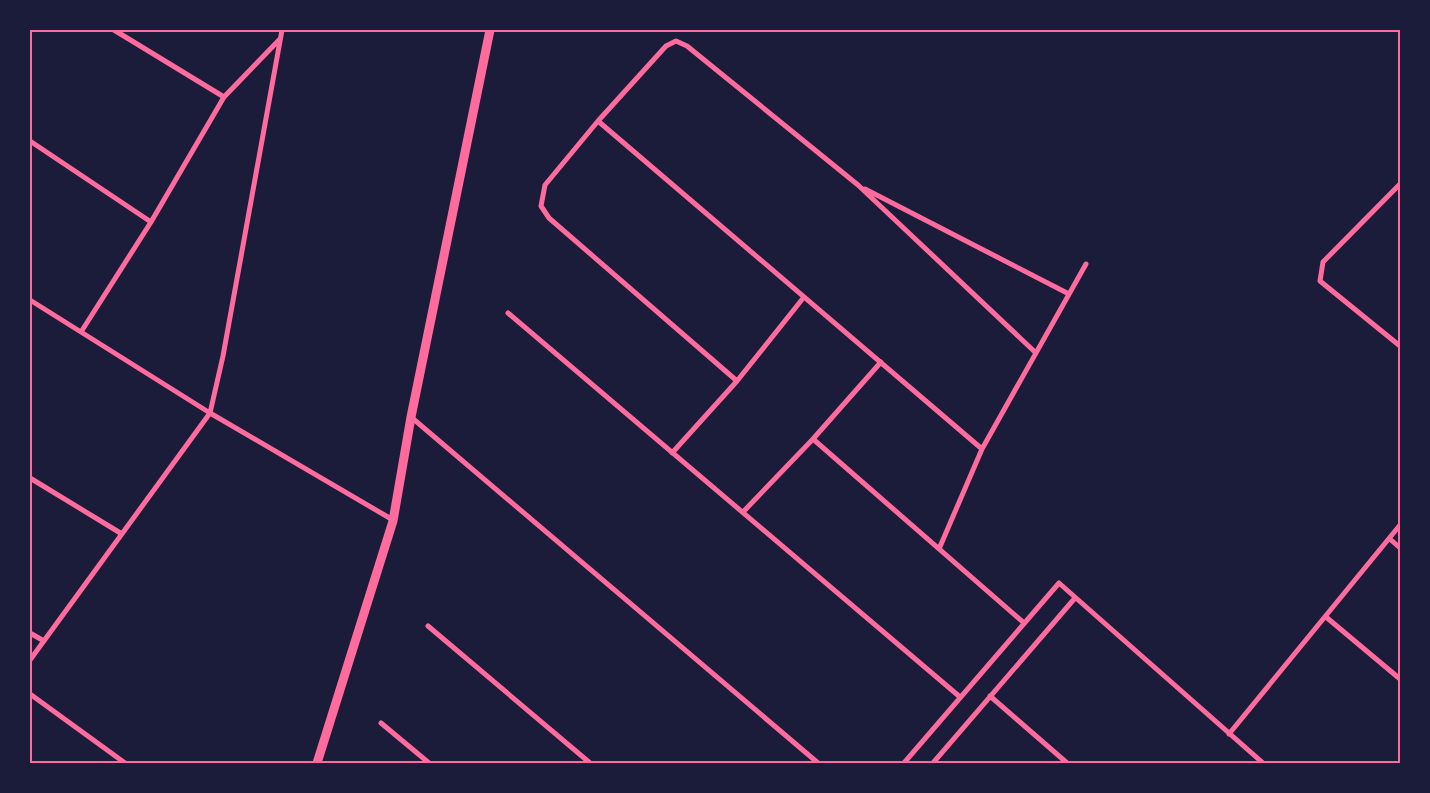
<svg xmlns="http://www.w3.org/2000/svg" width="1430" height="793" viewBox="0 0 1430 793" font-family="Roboto,sans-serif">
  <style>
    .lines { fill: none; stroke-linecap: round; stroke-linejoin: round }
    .minor { stroke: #ff6b9d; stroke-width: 5 }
    .tertiary { stroke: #ff6b9d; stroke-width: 9 }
    .neatline { fill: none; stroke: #ff6b9d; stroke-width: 2 }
  </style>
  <rect width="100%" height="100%" fill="#1b1b3a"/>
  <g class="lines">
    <path class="minor" d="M114,30L224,97
      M598,121L982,449
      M30,141L151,222
      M1400,184L1323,262L1320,281L1400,346
      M865,189L1069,294
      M30,300L210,413L393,520
      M508,313L960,697
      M81,332L151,222L224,97L280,39
      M737,381L549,218L541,206L545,185L598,121L666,46L676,41L687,46L858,185L1036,353
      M411,417L818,763
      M813,439L1024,623
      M672,453L737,381L804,297
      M30,478L122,534
      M743,512L813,439L881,362
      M1390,539L1400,548
      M939,549L982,449L1086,264
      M1326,617L1400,679
      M428,626L590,763
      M30,633L44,641
      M30,660L210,413L223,356L282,30
      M30,694L125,763
      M990,696L1067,763
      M381,723L429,763
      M1229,734L1400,525
      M904,763L1059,583L1263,763
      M933,763L1075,598"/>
    <path class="tertiary" d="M317,763L393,521L411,417L490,30"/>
  </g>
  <rect width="1430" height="793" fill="none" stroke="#1b1b3a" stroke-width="62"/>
  <rect x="31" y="31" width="1368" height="731" class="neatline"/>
</svg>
